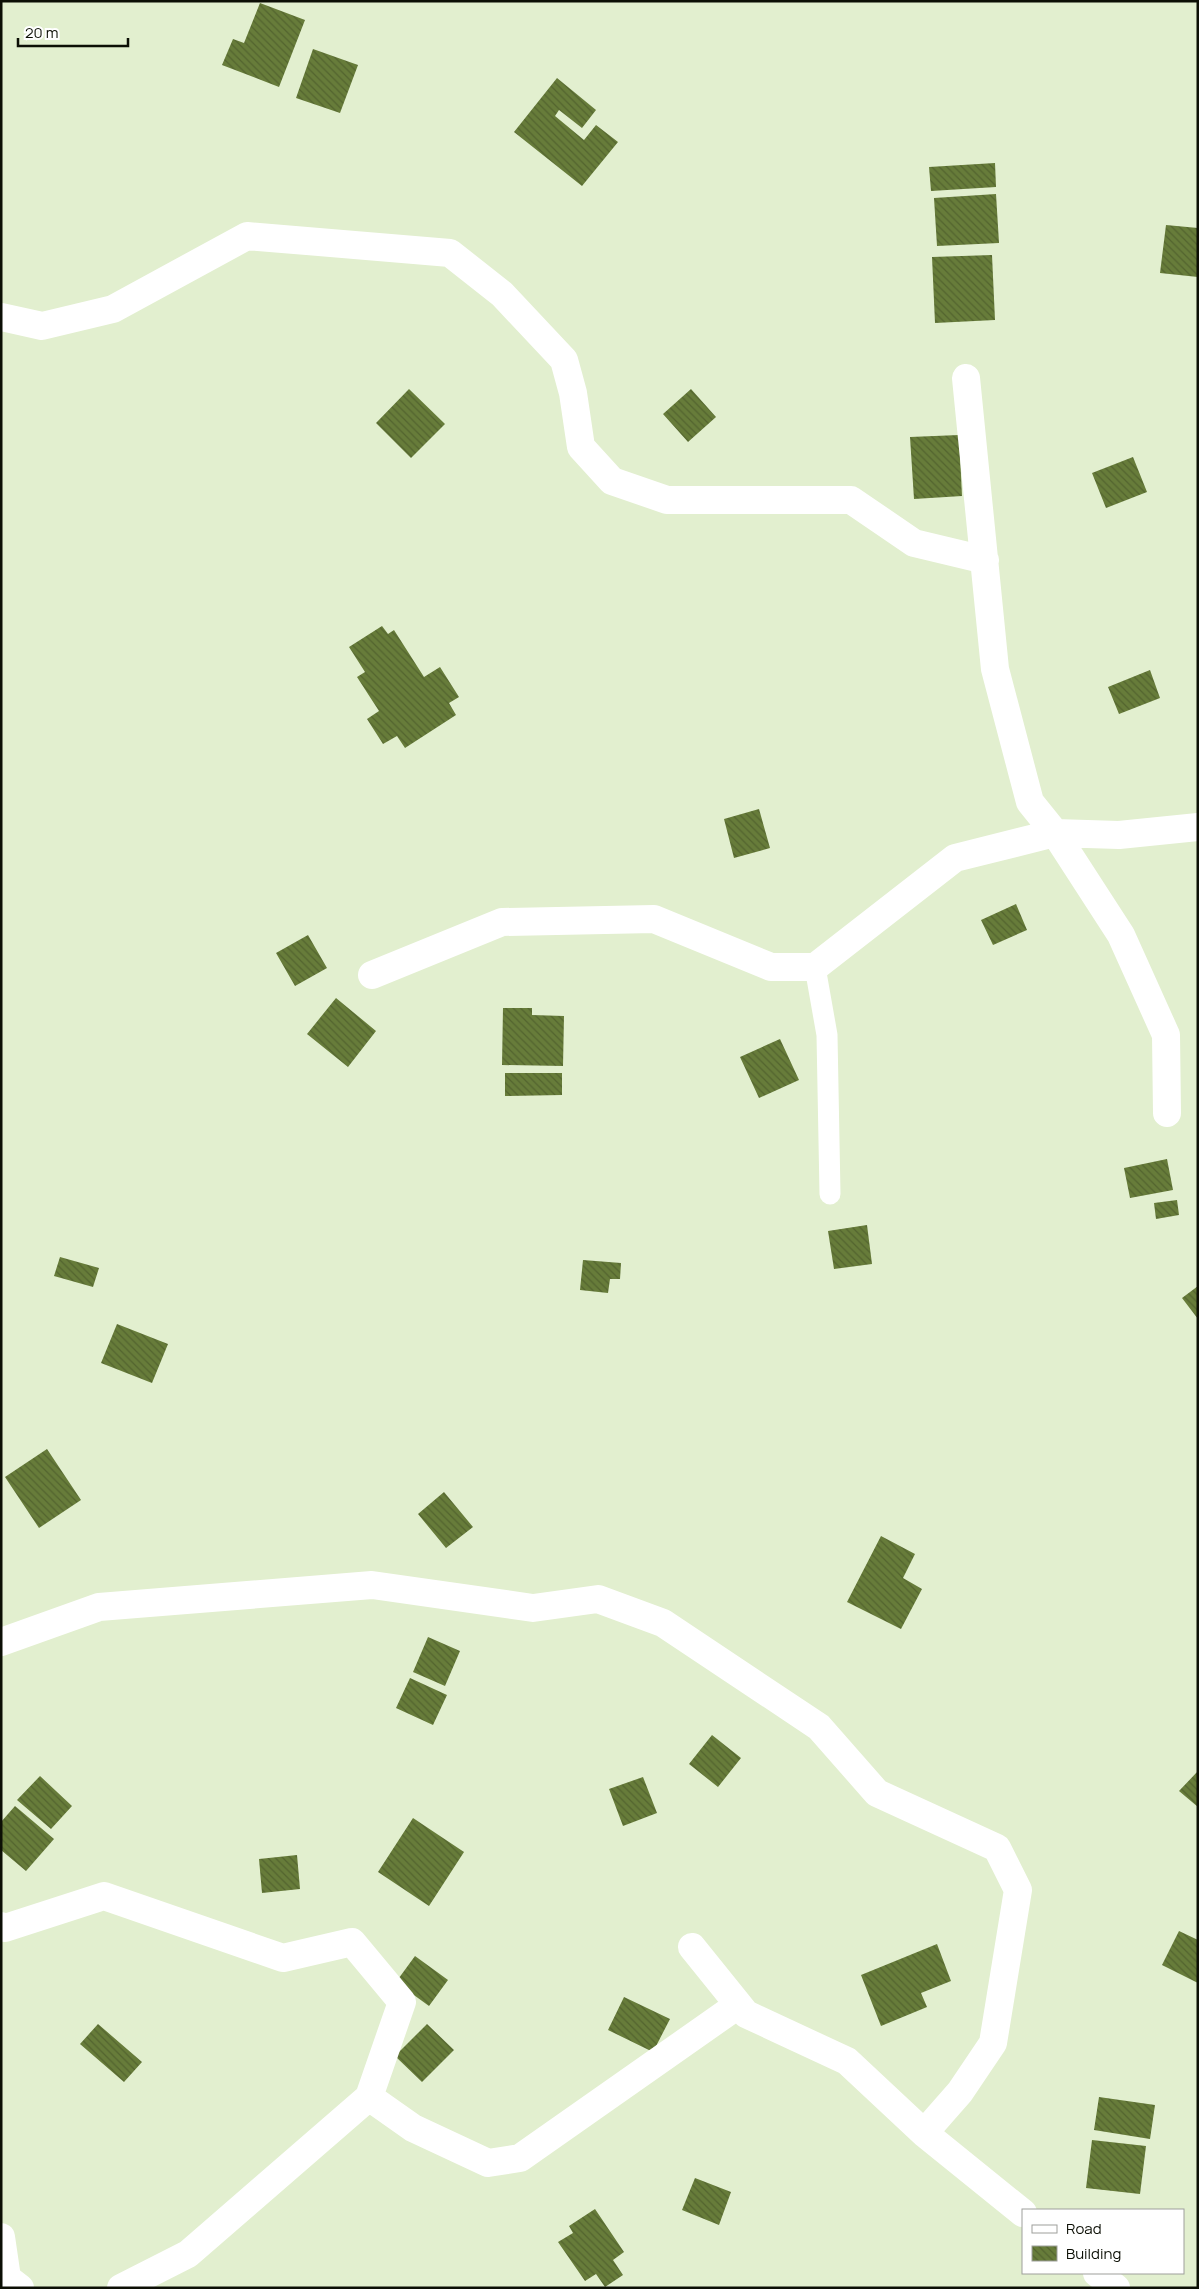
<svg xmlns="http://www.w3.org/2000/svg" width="1199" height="2289" viewBox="0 0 1199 2289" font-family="Manrope,sans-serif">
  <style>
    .building { fill: url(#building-back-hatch) }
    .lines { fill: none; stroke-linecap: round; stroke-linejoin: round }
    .lane { stroke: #fff; stroke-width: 21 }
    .street { stroke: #fff; stroke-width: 28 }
  </style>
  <defs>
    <pattern id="building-back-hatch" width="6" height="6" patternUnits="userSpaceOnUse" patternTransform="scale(1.25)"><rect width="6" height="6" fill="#677c3a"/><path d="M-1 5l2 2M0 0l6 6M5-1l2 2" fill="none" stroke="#53642f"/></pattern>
  </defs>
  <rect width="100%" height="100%" fill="#e2efcf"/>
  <path class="building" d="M260,3L305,20L279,87L222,65L233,39L244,43Z
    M313,49L358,65L340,113L296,98Z
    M557,78L596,110L582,128L559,110L555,116L584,140L596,125L618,142L582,186L514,132Z
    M995,163L996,187L931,191L929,167Z
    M996,194L999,243L937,246L934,198Z
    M1166,225L1198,228V277L1160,273Z
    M992,255L995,320L935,323L932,257Z
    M409,389L445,424L411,458L376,423Z
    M691,389L716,417L688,442L663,414Z
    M959,435L962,496L914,499L910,437Z
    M1133,457L1147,492L1106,508L1092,473Z
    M382,626L388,634L394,630L424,677L440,667L459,697L449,703L456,715L405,748L397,736L383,744L367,719L379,711L357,677L365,672L349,647Z
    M1150,670L1160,698L1119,714L1108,687Z
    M759,809L770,848L734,858L724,819Z
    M1016,904L1027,930L993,945L981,920Z
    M308,935L327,968L295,986L276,953Z
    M336,998L376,1031L348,1067L307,1034Z
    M503,1008H532V1015L564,1016L563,1066L502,1065Z
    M780,1039L799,1080L759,1098L740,1057Z
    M505,1073H562V1095L505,1096Z
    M1167,1159L1173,1190L1130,1198L1124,1168Z
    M1177,1200L1179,1215L1156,1219L1154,1203Z
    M867,1225L872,1264L834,1269L828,1231Z
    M60,1257L99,1268L93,1287L54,1276Z
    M583,1260L621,1263L620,1279H610L608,1293L580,1290Z
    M1198,1286V1319L1182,1298Z
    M117,1324L168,1344L152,1383L101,1363Z
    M47,1449L81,1500L39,1528L5,1477Z
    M444,1492L473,1527L446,1548L418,1514Z
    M881,1536L915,1554L903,1578L922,1589L901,1629L847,1602Z
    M428,1637L460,1651L445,1686L413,1672Z
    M410,1678L447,1695L433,1725L396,1708Z
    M712,1735L741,1758L718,1787L689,1764Z
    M1198,1771V1807L1179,1791Z
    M40,1776L72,1806L51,1829L17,1800Z
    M643,1777L657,1813L623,1826L609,1789Z
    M15,1806L54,1839L26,1871L1,1850V1822Z
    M413,1818L464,1852L429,1906L378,1872Z
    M297,1855L300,1889L262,1893L259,1859Z
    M1179,1931L1198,1940V1983L1162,1965Z
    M937,1944L951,1981L921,1993L927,2007L881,2026L861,1975Z
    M415,1956L448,1980L429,2006L396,1982Z
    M624,1997L670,2019L653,2052L608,2030Z
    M98,2024L142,2062L124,2082L80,2044Z
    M427,2024L454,2050L422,2082L395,2056Z
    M1099,2097L1155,2105L1150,2139L1094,2130Z
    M1092,2140L1146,2146L1140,2194L1086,2188Z
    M695,2178L731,2192L719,2225L682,2210Z
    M595,2209L624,2252L613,2260L623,2275L605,2287L596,2274L585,2281L558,2242L573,2233L569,2226Z"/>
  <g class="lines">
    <path class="lane" d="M815,967L827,1035L830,1194"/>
    <path class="street" d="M1,317L42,326L113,309L247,236L450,253L502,294L564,360L573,393L581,447L612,481L667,500H851L914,543L985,560
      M966,378L995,669L1030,802L1055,833L1119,835L1198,827
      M372,975L502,922L654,919L771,967H815L955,858L1055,833L1121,935L1166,1035L1167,1113
      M1,1642L99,1607L372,1585L533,1608L598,1599L663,1623L819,1727L877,1793L997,1848L1018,1890L993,2043L960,2092L924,2133
      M1,1926L5,1928L104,1896L283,1958L352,1942L402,2002L369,2097
      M692,1947L746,2014L847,2061L924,2133L1023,2213
      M1,2237L7,2278L20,2288
      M1097,2273L1116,2288
      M121,2288L188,2254L369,2097L413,2128L488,2163L520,2158L738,2005"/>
  </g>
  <rect width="1199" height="2289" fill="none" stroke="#0c0f05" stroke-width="5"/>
  <rect x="1022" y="2209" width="162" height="65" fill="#ffffff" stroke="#9e9f9b"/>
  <rect x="1032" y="2225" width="25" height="8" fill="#ffffff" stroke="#9e9f9b"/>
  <text x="1066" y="2234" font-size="15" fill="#0c0f05">Road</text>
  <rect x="1032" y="2246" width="25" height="15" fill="url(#building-back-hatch)" stroke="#9e9f9b"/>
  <text x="1066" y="2259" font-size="15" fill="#0c0f05">Building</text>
  <path d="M18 38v8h110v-8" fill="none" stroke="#0c0f05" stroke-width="2.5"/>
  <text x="25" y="38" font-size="15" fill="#0c0f05" stroke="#ffffff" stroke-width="4" paint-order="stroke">20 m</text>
</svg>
